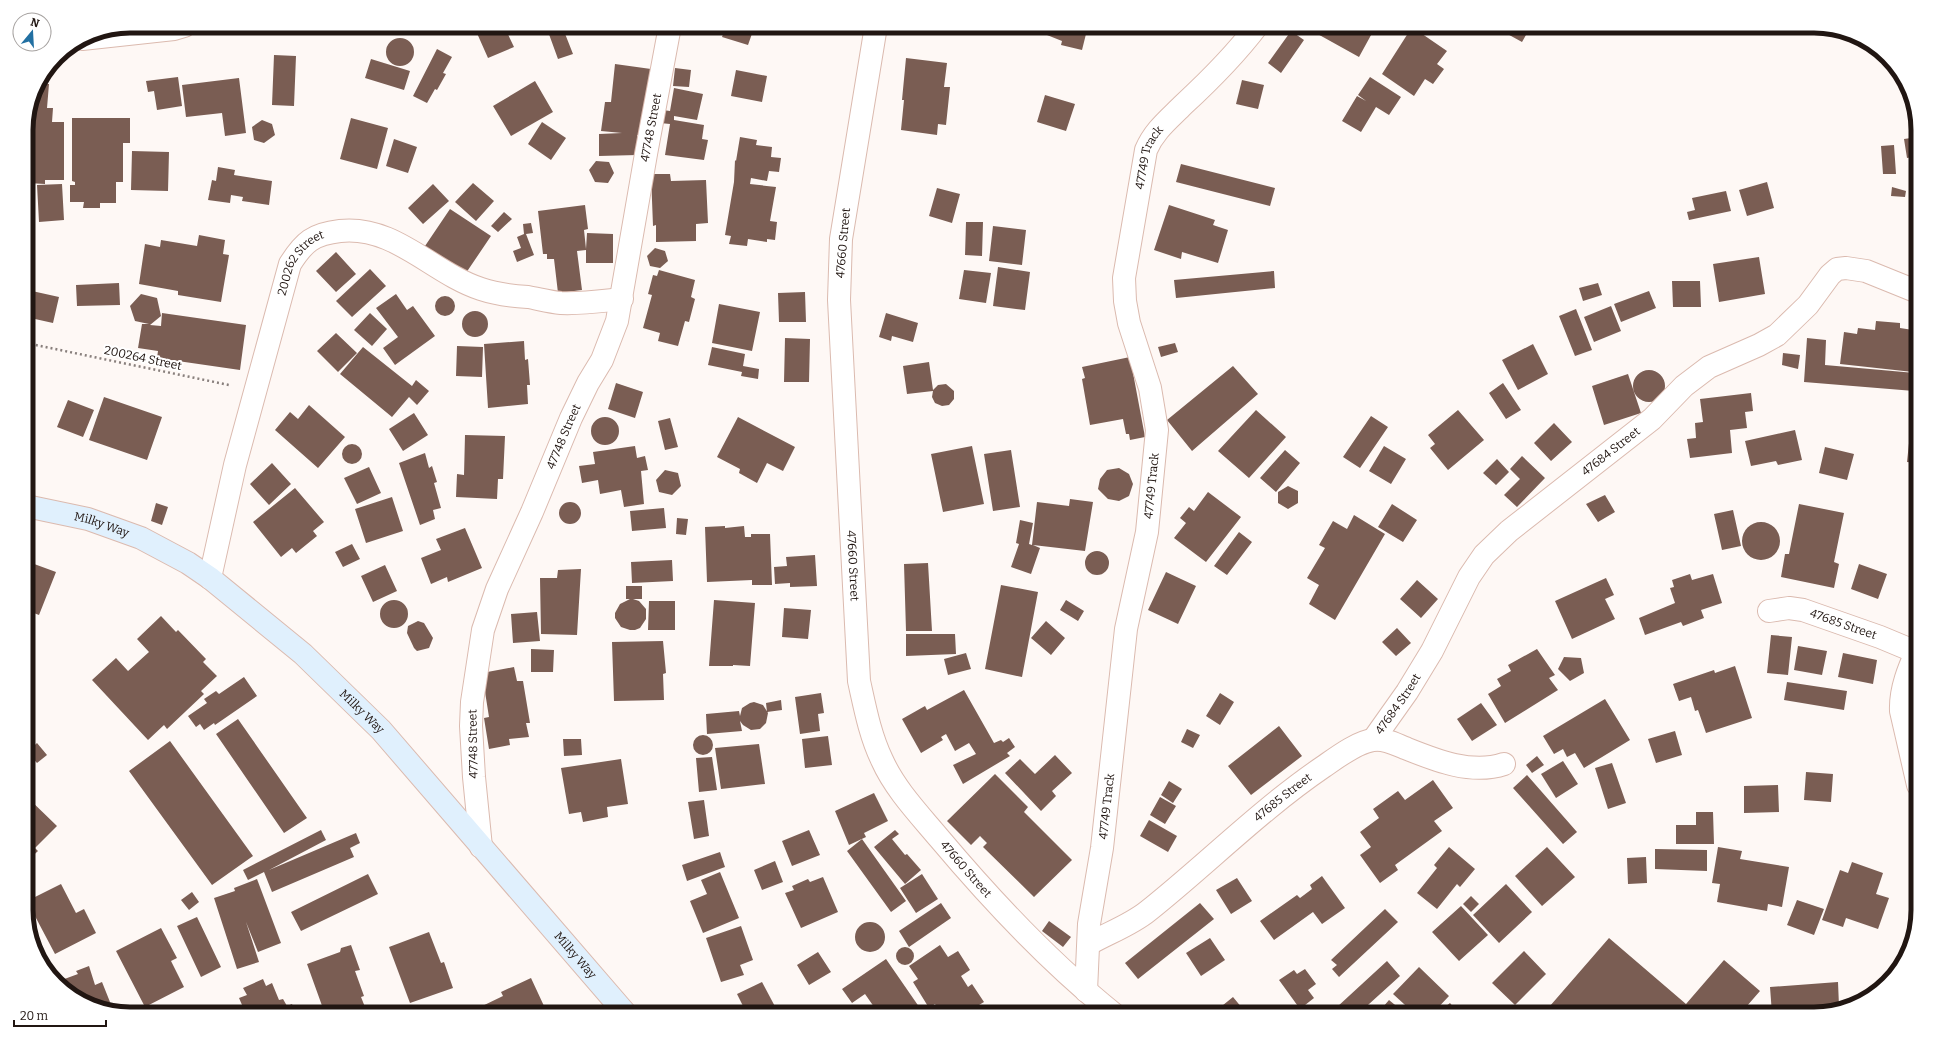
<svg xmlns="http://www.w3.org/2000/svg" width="1944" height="1040" viewBox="0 0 1944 1040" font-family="Bitter,serif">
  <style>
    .building { fill: #7a5d53 }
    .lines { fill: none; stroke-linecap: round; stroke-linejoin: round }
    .street-casing { stroke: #dbbaaf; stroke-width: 24 }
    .secondary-casing { stroke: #dbbaaf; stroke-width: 24 }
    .path { stroke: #887f7c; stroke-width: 2.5; stroke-dasharray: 2 3; stroke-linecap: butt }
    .street { stroke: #fff; stroke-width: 22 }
    .secondary { stroke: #e0f0fd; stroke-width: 22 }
    .labels { text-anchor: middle; stroke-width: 4; stroke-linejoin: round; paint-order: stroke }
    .street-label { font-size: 12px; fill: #211612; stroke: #fff }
    .rim { fill: none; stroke: #211612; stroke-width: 5 }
  </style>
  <rect width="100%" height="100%" fill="#fef8f5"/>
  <path class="building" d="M487,26H504L514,47L488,58L476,31Z
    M546,26H562L573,54L558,59Z
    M619,26H644L643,34L618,30Z
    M686,26H708L706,31Z
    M726,26H771L768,34L754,28L748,45L722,37Z
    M1039,26H1088L1082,50L1061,45L1062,41L1037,31Z
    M1317,26H1376L1359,57L1314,32Z
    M1505,26H1531L1522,42L1502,31Z
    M1412,27L1447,51L1437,64L1444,69L1433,84L1425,79L1414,96L1382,74Z
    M1291,31L1304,40L1281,73L1268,63Z
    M386 52a14 14 0 1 1 28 0a14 14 0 1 1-28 0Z
    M437,49L452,57L443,73L446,74L437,90L435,89L427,103L413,96Z
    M274,55L296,56L294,106L272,105Z
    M906,58L947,63L944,87H950L946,125L938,124L937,135L901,130L904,100H902Z
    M371,59L410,71L404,90L365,78Z
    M615,64L651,69L642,136L637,135V155L599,156V134L622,133L601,131L605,102H611Z
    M675,68L691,70L689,87L673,86Z
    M736,70L767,76L762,102L731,96Z
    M178,77L182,106L157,110L154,91L148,92L146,81Z
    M1370,77L1401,97L1389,115L1376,107L1361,132L1342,121L1357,96L1366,101L1358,95Z
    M239,78L246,133L225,136L222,113L186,117L182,85Z
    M1242,80L1264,85L1258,109L1236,104Z
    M535,81L553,112L511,136L493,106Z
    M38,84H49L47,108H53L52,122H64V180H45V184L27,183L34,190V202L26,209V124L34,90Z
    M674,88L703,94L697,120L674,116V120L704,125L702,139L708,140L704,160L665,155L670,124L660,123L663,110L670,111Z
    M1045,95L1075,104L1066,131L1037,122Z
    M72,118H130V143H123V182H116V203H100V208H83L84,202H70V185H75V182L72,181Z
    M351,118L388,128L377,169L340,159Z
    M262,120L272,124L275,135L264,143L254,140L252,127Z
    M542,122L566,138L551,160L528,144Z
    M740,137L757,140L756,145L772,147L771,157L781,158L779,172L769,171L767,181L751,178L750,184L776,187L770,221L777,222L775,240L767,239V242L748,239L747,246L729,244L731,236L725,235L734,182L735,160L736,161Z
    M1918,137V156L1907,158L1904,139Z
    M394,139L417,147L408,173L386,166Z
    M1894,145L1896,174H1883L1881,146Z
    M132,151L169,152L168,191L131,190Z
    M596,161L609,162L614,173L608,183L595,182L589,170Z
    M1181,164L1275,188L1270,206L1176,182Z
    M218,167L235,170L234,175L272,181L269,205L242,201L243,197L231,195L230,203L208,200L212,180L216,181Z
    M651,174H670L671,181L706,180L708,223L696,224V241L656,242V225L653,226Z
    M1767,182L1774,208L1747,216L1739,190Z
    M473,183L494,201L476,221L455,202Z
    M62,184L64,220L39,222L37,185Z
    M433,184L449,201L423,224L408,208Z
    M1911,185L1918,186V202H1910Z
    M1892,187L1906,191L1905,197L1891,196Z
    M937,188L960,194L952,223L929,216Z
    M1726,191L1731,211L1689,220L1687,212L1695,210L1692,198Z
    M585,205L588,229L584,230L586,249L587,233L613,234V263H586V250L577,251L582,290L558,293L554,259H547V254H543L538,211Z
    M1169,205L1215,220L1213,225L1228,230L1218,263L1182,252L1181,259L1154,250Z
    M450,209L491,236L466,273L425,246Z
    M504,212L512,219L498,232L491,226Z
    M966,222H983L982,256L965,255Z
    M531,223L533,233L526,234L534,255L517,262L513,251L521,248L517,237L524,234L523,224Z
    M993,226L1026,230L1022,265L989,261Z
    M199,235L225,240L223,254L229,255L221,302L178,295V291L139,284L145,244L160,247L161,240L197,246Z
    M655,248L665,251L668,261L660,268L650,266L647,256Z
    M336,252L356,274L336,292L316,271Z
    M1759,257L1765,294L1719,302L1713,264Z
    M998,267L1030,272L1025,310L993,306Z
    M370,269L386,286L352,317L336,301Z
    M659,270L695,280L691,297L695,299L689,322L685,321L678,346L658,341L660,333L643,328L652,295L648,294L653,275L657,276Z
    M964,270L991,273L986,303L959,299Z
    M1274,271L1275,288L1176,298L1174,280Z
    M1672,281H1700L1701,307H1673Z
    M119,283L120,305L77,306L76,285Z
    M1598,283L1602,295L1583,301L1579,288Z
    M32,291L59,297L53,323L26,317Z
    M1649,291L1656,308L1621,322L1614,304Z
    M805,292L806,322H779L778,293Z
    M141,294L157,298L161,316L150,325L161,326L162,313L246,325L240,370L157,358L158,351L138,348L142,324H149L135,321L130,306Z
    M396,294L407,310L413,306L435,336L395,365L383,348L398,337L376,308Z
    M435 306a10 10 0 1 1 20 0a10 10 0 1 1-20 0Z
    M719,304L760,312L752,351L712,343Z
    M1611,306L1621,331L1594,342L1584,317Z
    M1576,309L1592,350L1575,356L1559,316Z
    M462 324a13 13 0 1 1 26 0a13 13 0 1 1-26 0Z
    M370,313L387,329L372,346L354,330Z
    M886,313L918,323L913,342L892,336L891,341L879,337Z
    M1876,321L1900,323V328L1913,330L1912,342H1918L1916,370H1913V372L1840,364L1844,332L1857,334L1858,328L1875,330Z
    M336,333L357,353L338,372L317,351Z
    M785,338L810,339L809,382H784Z
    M1807,338L1826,340L1825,365L1915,373L1914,391L1804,382Z
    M524,341L525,360L528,359L530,385H527L528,404L488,408L484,344Z
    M1175,343L1178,352L1161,357L1158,347Z
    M1533,344L1548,374L1518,390L1502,360Z
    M457,346L483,347L482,377L456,376Z
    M363,347L412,386L416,380L429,391L417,405L409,397L392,417L340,374Z
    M712,347L745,354L743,366L759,369L758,379L741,376L742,372L708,365Z
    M1783,353L1800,355L1798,369L1782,365Z
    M1130,357L1145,437L1130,440L1129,434H1126L1123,419L1090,425L1082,379L1085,378L1082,367Z
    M929,362L933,390L938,385L946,384L954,391V399L949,405L942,406L935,403L932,397L933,391L907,394L903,366Z
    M1233,366L1258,394L1192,451L1167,420Z
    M1633 386a16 16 0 1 1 32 0a16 16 0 1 1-32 0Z
    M1628,374L1641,413L1604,425L1592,386Z
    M616,383L643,392L635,418L608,409Z
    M1503,383L1521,410L1506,419L1489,393Z
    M1751,393L1753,411L1745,412L1747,428L1730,430L1732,453L1690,458L1687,439L1696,438L1695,423L1703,422L1700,399Z
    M1914,396H1918V485L1913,484L1916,463L1907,462Z
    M104,397L162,417L147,460L89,440Z
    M68,400L94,410L83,437L57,427Z
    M309,405L345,437L318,468L275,430L290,412L298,419Z
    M1256,410L1286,437L1249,478L1218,451Z
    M1458,410L1484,440L1448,470L1430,448L1435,444L1428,435Z
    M414,413L428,435L403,451L389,429Z
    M1371,416L1388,427L1360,468L1343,457Z
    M591 431a14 14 0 1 1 28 0a14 14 0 1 1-28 0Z
    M738,417L795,447L783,471L767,463L757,483L739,473L740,469L717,457Z
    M670,418L678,447L665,450L658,421Z
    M1554,423L1572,442L1551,461L1534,443Z
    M1795,430L1802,460L1778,465L1776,461L1751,466L1745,441Z
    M465,435L505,436L503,479H498L497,499L456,497L457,474L464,475Z
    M342 454a10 10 0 1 1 20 0a10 10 0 1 1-20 0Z
    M635,446L637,458L645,456L648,470L641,471L644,504L624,507L621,490L600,494L598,480L582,483L579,466L595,464L593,452Z
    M972,446L984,504L943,512L931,454Z
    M1384,446L1406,459L1391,484L1369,471Z
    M1825,447L1854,454L1847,480L1819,473Z
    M1011,450L1020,507L993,511L984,454Z
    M1285,450L1300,463L1276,492L1260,478Z
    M425,453L429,468L432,466L437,482L434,483L441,508L433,510L435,519L420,525L399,463Z
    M1522,456L1545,478L1517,507L1504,495L1520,479L1510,469Z
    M1497,459L1509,472L1496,485L1483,473Z
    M272,463L291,484L269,505L250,484Z
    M369,467L381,493L357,504L344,478Z
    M1119,468L1129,474L1133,484L1129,496L1119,501L1108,499L1098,489L1100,479L1107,470Z
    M665,470L678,473L681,486L672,495L659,492L656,480Z
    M1288,486L1298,491V503L1288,509L1278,503V492Z
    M295,488L324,522L313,531L317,536L296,553L292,548L281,557L253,522Z
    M1208,492L1241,517L1206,562L1174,538L1186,523L1180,518L1189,507L1194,511Z
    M1605,495L1615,512L1598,522L1586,504Z
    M392,497L403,531L366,543L355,509Z
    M1070,499L1093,502L1085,551L1033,545L1040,548L1031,574L1011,567L1019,544L1016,543L1020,520L1033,523L1029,544L1032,545L1037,502L1069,506Z
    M559 513a11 11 0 1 1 22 0a11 11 0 1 1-22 0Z
    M156,503L168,507L162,525L151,521Z
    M1392,504L1417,520L1403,542L1378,527Z
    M1799,504L1844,513L1834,562L1839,564L1834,588L1781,577L1785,554H1789Z
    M664,508L666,528L632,531L630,511Z
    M1733,510L1741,546L1722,550L1714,514Z
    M1354,515L1385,534L1335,620L1309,604L1319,585L1307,578L1325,548L1319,545L1333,521L1347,529Z
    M677,518L688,519L686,535L676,534Z
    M1742 541a19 19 0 1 1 38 0a19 19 0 1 1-38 0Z
    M725,526V528L744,526L745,537H751V534H770L772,585H752V580L707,582L705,527Z
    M465,528L482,568L448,582L447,577L431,584L421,558L441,550L436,539Z
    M1239,532L1252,542L1227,575L1214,566Z
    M352,544L360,559L343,567L335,552Z
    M1085 563a12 12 0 1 1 24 0a12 12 0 1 1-24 0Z
    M815,555L817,586L790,587V583L775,584L774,567L787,566L786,557Z
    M672,560L673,581L632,583L631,562Z
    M26,561L56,572L39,615L26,610Z
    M928,563L932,631H906L904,564Z
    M1859,564L1887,574L1878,599L1851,589Z
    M385,565L397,591L373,602L361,576Z
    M581,569L577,635L541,634L540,578H557L558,570Z
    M1166,572L1196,586L1178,624L1148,610Z
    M1690,574L1692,580L1713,574L1722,603L1701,610L1704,618L1683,626L1681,622L1645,635L1639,618L1675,603L1670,588L1674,587L1672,580Z
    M1606,578L1614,595L1605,599L1615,619L1572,639L1555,601Z
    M1417,580L1438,599L1421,618L1400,599Z
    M1001,585L1038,592L1022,677L985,669Z
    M626,586H642V599H633L639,601L646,609V619L640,628L635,630H630L621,627L615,618V613L620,604L630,599H626Z
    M714,600L755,603L750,666L733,665V666H709Z
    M1066,600L1084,611L1078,621L1060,610Z
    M380 614a14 14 0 1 1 28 0a14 14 0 1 1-28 0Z
    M649,601H675V630H648Z
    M784,608L811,610L808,639L782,637Z
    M537,612L540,641L513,643L511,614Z
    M161,616L176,632L178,630L206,659L203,662L217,676L201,691L204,694L167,729L164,725L148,740L92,680L116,658L128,671L149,652L137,639Z
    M418,621L424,623L433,638L429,648L417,651L414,648L407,633L408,626Z
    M1046,621L1065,638L1051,655L1031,638Z
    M1397,628L1411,643L1396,656L1382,642Z
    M906,634H955L956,654L906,656Z
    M1771,635L1792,637L1788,675L1767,673Z
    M663,641L666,673L663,674L664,700L614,701L612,642Z
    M1798,646L1827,651L1822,675L1794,670Z
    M531,649L554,650L553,672H531Z
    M1537,649L1555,675L1549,678L1558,690L1505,723L1488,694L1501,686L1497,679L1511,671L1508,665Z
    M966,653L971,669L948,675L944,659Z
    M1843,653L1877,660L1873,684L1838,677Z
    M1564,657L1581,658L1584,673L1570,681L1558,669Z
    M1735,666L1752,718L1706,733L1698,710L1695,711L1691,697L1679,701L1673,684L1714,670L1715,673Z
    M514,667L517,681H523L530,723H526L529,737L509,739L510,745L489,749L484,718L489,717L482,673Z
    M244,677L257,696L215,725L214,723L204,730L200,724L196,727L188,716L207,703L204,699L216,691L219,694Z
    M1787,682L1847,691L1844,710L1784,700Z
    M964,690L994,743L1001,740L1003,742L1009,738L1015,747L1007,753L1010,756L963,784L953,765L976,754L969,743L955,751L946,734L941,737L943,740L921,753L902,719L925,706L927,710Z
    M821,693L824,713L818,714L820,731L800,734L795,697Z
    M1220,693L1234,702L1220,725L1206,716Z
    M1605,699L1630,740L1584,768L1575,753L1567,757L1563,749L1554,754L1543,736Z
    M781,700L782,710L767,712L766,703Z
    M754,702L763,705L768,713L766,723L760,729L751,730L743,725L740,721L742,731L707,734L706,714L739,711L740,716L742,708L750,703Z
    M1481,703L1497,725L1472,741L1457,719Z
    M238,719L307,818L284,833L216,734Z
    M1279,726L1302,756L1251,795L1228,766Z
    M1187,729L1200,735L1193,748L1181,742Z
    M1675,731L1682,755L1656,763L1648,739Z
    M693 745a10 10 0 1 1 20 0a10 10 0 1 1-20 0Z
    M828,736L832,765L805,768L802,739Z
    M563,739H581L582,755L564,756Z
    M170,741L253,856L212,885L129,771Z
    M37,743L47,755L37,763L27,752Z
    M759,744L765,784L721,789L715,748Z
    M1055,755L1072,773L1052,791L1056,796L1041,811L1005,773L1020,759L1035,774Z
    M1537,756L1544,765L1532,773L1526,765Z
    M712,757L717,790L699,792L696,758Z
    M621,759L628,804L607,807L608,817L583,822L581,812L569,814L561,768Z
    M1563,761L1578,784L1556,798L1541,774Z
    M1612,763L1626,803L1608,809L1595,768Z
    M1806,772L1833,774L1831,802L1804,800Z
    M995,774L1028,807L1024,812L1072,860L1034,897L983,847L987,843L980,836L971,845L947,821Z
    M1527,775L1577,832L1563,844L1513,788Z
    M1433,780L1453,808L1434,821L1442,831L1395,865L1398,870L1380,883L1360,855L1371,847L1360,832L1379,818L1373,809L1398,791L1405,800Z
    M1169,781L1182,789L1173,803L1161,795Z
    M1778,785L1779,812L1744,813V786Z
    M874,793L888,821L864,833L866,837L849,845L835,811Z
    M26,796L57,826L35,848L38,851L26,862Z
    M1160,797L1176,806L1165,824L1150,815Z
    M704,800L709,836L694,839L688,802Z
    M1696,812H1713L1714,844H1676V825H1696Z
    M1149,820L1177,836L1168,852L1140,836Z
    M321,830L326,840L269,870L356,833L360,843L350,848L354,857L272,892L264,872L248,880L243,870Z
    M809,830L820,855L792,866L782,841Z
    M895,830L899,834L892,839L905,855L907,854L921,870L905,884L874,847Z
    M862,839L906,901L891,912L847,851Z
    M1449,847L1475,869L1460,887L1457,884L1437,909L1417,893L1437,868L1434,865Z
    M1547,847L1575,877L1542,906L1515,876Z
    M1718,847L1742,851L1740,859L1789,867L1782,907L1768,904L1767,911L1717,902L1720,884L1712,883Z
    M1655,849L1707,850V871L1655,869Z
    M720,852L725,867L687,881L682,865Z
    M1646,857L1647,883L1628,884L1627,858Z
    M775,861L783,882L762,890L754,870Z
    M1852,862L1883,873L1876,894L1889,898L1878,929L1846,918L1843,927L1822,920L1840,870L1848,873Z
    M720,872L739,918L703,933L690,901L707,894L701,880Z
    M368,874L378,894L301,931L291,912Z
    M922,874L938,899L916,913L900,888Z
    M1322,876L1345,908L1322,924L1313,912L1274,940L1260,921L1297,895L1300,898L1312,889L1310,885Z
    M823,877L838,912L801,928L785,893L794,890L792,886L808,879L810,882Z
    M1237,878L1252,901L1231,914L1216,890Z
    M257,879L281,943L258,952L246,922L259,962L237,969L214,898L235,891L234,888Z
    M61,884L76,913L84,909L96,933L55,954L27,901Z
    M1506,884L1532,912L1499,943L1473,915Z
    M192,892L199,902L189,910L181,900Z
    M1471,896L1479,904L1471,912L1463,904Z
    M1797,900L1824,909L1814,935L1787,925Z
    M941,903L951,918L909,947L899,931Z
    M1200,903L1214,919L1138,979L1125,963Z
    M1461,906L1488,935L1459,961L1432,932Z
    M1385,909L1398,922L1339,977L1332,969L1337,965L1331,960Z
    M197,917L221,967L201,977L177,926Z
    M1049,921L1071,937L1063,947L1042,931Z
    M855 937a15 15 0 1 1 30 0a15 15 0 1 1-30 0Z
    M741,926L753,960L740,965L744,975L721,982L706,938Z
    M161,928L177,958L171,961L184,987L145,1007L116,951Z
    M429,932L441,963L444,962L453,988L410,1003L389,947Z
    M1210,938L1225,960L1201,976L1186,953Z
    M1609,938L1686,1004L1724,960L1760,991L1740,1014H1543Z
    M351,945L360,970L355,971L364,996L361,997L367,1012L362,1014H325L307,964L340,952L341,948Z
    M940,945L948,957L958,951L970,970L961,976L968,987L972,984L984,1002L979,1005L985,1014H941L935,1004L929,1008L913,982L918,979L909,966Z
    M896 956a9 9 0 1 1 18 0a9 9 0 1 1-18 0Z
    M1524,951L1546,974L1515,1005L1492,983Z
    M818,952L831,972L809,985L797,965Z
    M886,959L924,1014H879L865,994L852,1003L842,989Z
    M1387,961L1400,976L1358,1014H1344L1337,1007Z
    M89,966L95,985L102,982L110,1002L104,1004L106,1008L84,1003L59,981L78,974L76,971Z
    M1419,967L1449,996L1432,1014H1415L1393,994Z
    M1305,969L1316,984L1308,990L1314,998L1300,1009L1279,980L1294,970L1297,974Z
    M531,978L544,1006L538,1008L541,1014H476L474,1010L503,996L501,992Z
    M263,979L266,986L272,983L279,1000L283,999L287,1006L292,1004L296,1014H246L239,998L247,995L243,988Z
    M762,982L779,1014H747L737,994Z
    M1838,982L1839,1006L1814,1014H1772L1770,987Z
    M1233,997L1247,1014H1212Z
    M1389,1000L1406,1014H1377Z
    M1450,1003L1459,1014H1436Z
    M805,1005H812L819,1014H798L799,1009Z"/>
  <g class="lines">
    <defs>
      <g id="street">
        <path id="s1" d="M876,26L841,239L839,300L859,681C865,708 870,735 882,760C895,789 918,813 939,838C992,901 1049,962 1114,1014"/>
        <path d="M82,39L174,29L184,26"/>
        <path id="s2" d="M210,578L235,465L290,264C304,242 313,234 340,231C395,225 432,273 481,289C496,294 512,296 528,297C539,299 550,302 561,303C581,304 602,301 622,299"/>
        <path id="s3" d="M1769,611L1789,608L1803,610L1880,637L1916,652"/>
        <path d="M1918,648C1909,668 1900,689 1901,711L1918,785"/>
        <path id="s4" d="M1373,740L1407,692L1432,651L1469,577L1484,555L1509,531L1652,419L1684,386L1709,367L1759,345L1777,335L1808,305L1830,275L1837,269L1846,268L1866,271L1918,292"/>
        <path id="s5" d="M481,847L474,777L471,726L472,702L483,630L497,589L532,512L571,418L588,383L602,360L617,321L646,154L670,26"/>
        <path id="s6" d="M1089,944C1108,933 1131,925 1148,911C1207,864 1260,810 1323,767C1336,758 1357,742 1373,740C1384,738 1395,744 1405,748C1435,760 1471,775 1504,764"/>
        <path id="s7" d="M1086,991L1089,924L1102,848L1126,629L1147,532L1157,430L1150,388L1129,323L1125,301L1124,278L1146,150C1154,131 1168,120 1183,105C1209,81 1235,55 1257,26"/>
      </g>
      <g id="secondary">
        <path id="s8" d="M26,506L88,519L141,538L188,563L210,578L303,654L381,730L626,1014"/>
      </g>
    </defs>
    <use href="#street" class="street-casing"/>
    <use href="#secondary" class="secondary-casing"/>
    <path class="path" d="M26,343L229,385"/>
    <use href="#street" class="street"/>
    <use href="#secondary" class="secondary"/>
  </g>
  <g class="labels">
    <g class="street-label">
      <text dy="4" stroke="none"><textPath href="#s5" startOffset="752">47748 Street</textPath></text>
      <text dy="4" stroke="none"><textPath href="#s7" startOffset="846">47749 Track</textPath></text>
      <text transform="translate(843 243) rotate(-85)" y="4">47660 Street</text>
      <text dy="4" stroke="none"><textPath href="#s2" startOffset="331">200262 Street</textPath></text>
      <text transform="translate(143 358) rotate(12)" y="4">200264 Street</text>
      <text dy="4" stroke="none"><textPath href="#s5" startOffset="428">47748 Street</textPath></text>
      <text dy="4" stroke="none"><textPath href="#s4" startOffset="380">47684 Street</textPath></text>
      <text dy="4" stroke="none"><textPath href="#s7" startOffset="510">47749 Track</textPath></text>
      <text dy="4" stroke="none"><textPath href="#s8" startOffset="78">Milky Way</textPath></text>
      <text dy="4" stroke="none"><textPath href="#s1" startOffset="543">47660 Street</textPath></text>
      <text dy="4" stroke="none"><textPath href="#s3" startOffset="77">47685 Street</textPath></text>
      <text dy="4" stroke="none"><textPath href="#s4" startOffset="44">47684 Street</textPath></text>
      <text dy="4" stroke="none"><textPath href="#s8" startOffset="402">Milky Way</textPath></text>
      <text transform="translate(473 744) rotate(-91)" y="4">47748 Street</text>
      <text dy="4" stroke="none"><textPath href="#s6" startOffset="244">47685 Street</textPath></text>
      <text dy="4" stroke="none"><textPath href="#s7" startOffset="186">47749 Track</textPath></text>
      <text dy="4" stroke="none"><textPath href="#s1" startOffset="879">47660 Street</textPath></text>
      <text dy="4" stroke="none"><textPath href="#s8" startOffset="726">Milky Way</textPath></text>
    </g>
  </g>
  <path d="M0 0H1944V1040H0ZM130 33H1814A97 97 0 0 1 1911 130V910A97 97 0 0 1 1814 1007H130A97 97 0 0 1 33 910V130A97 97 0 0 1 130 33Z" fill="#fff" fill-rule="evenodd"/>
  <path class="rim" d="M130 33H1814A97 97 0 0 1 1911 130V910A97 97 0 0 1 1814 1007H130A97 97 0 0 1 33 910V130A97 97 0 0 1 130 33Z"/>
  <g transform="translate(32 32) rotate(18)"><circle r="19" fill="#ffffff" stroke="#a6a2a0"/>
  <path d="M0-3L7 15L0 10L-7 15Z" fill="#2270a2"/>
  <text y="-6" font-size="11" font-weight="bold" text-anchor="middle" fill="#211612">N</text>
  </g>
  <path d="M14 1020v6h92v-6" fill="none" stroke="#211612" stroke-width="2"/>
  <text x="20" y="1020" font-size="12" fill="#211612" stroke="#ffffff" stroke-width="3" paint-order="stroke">20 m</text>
</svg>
